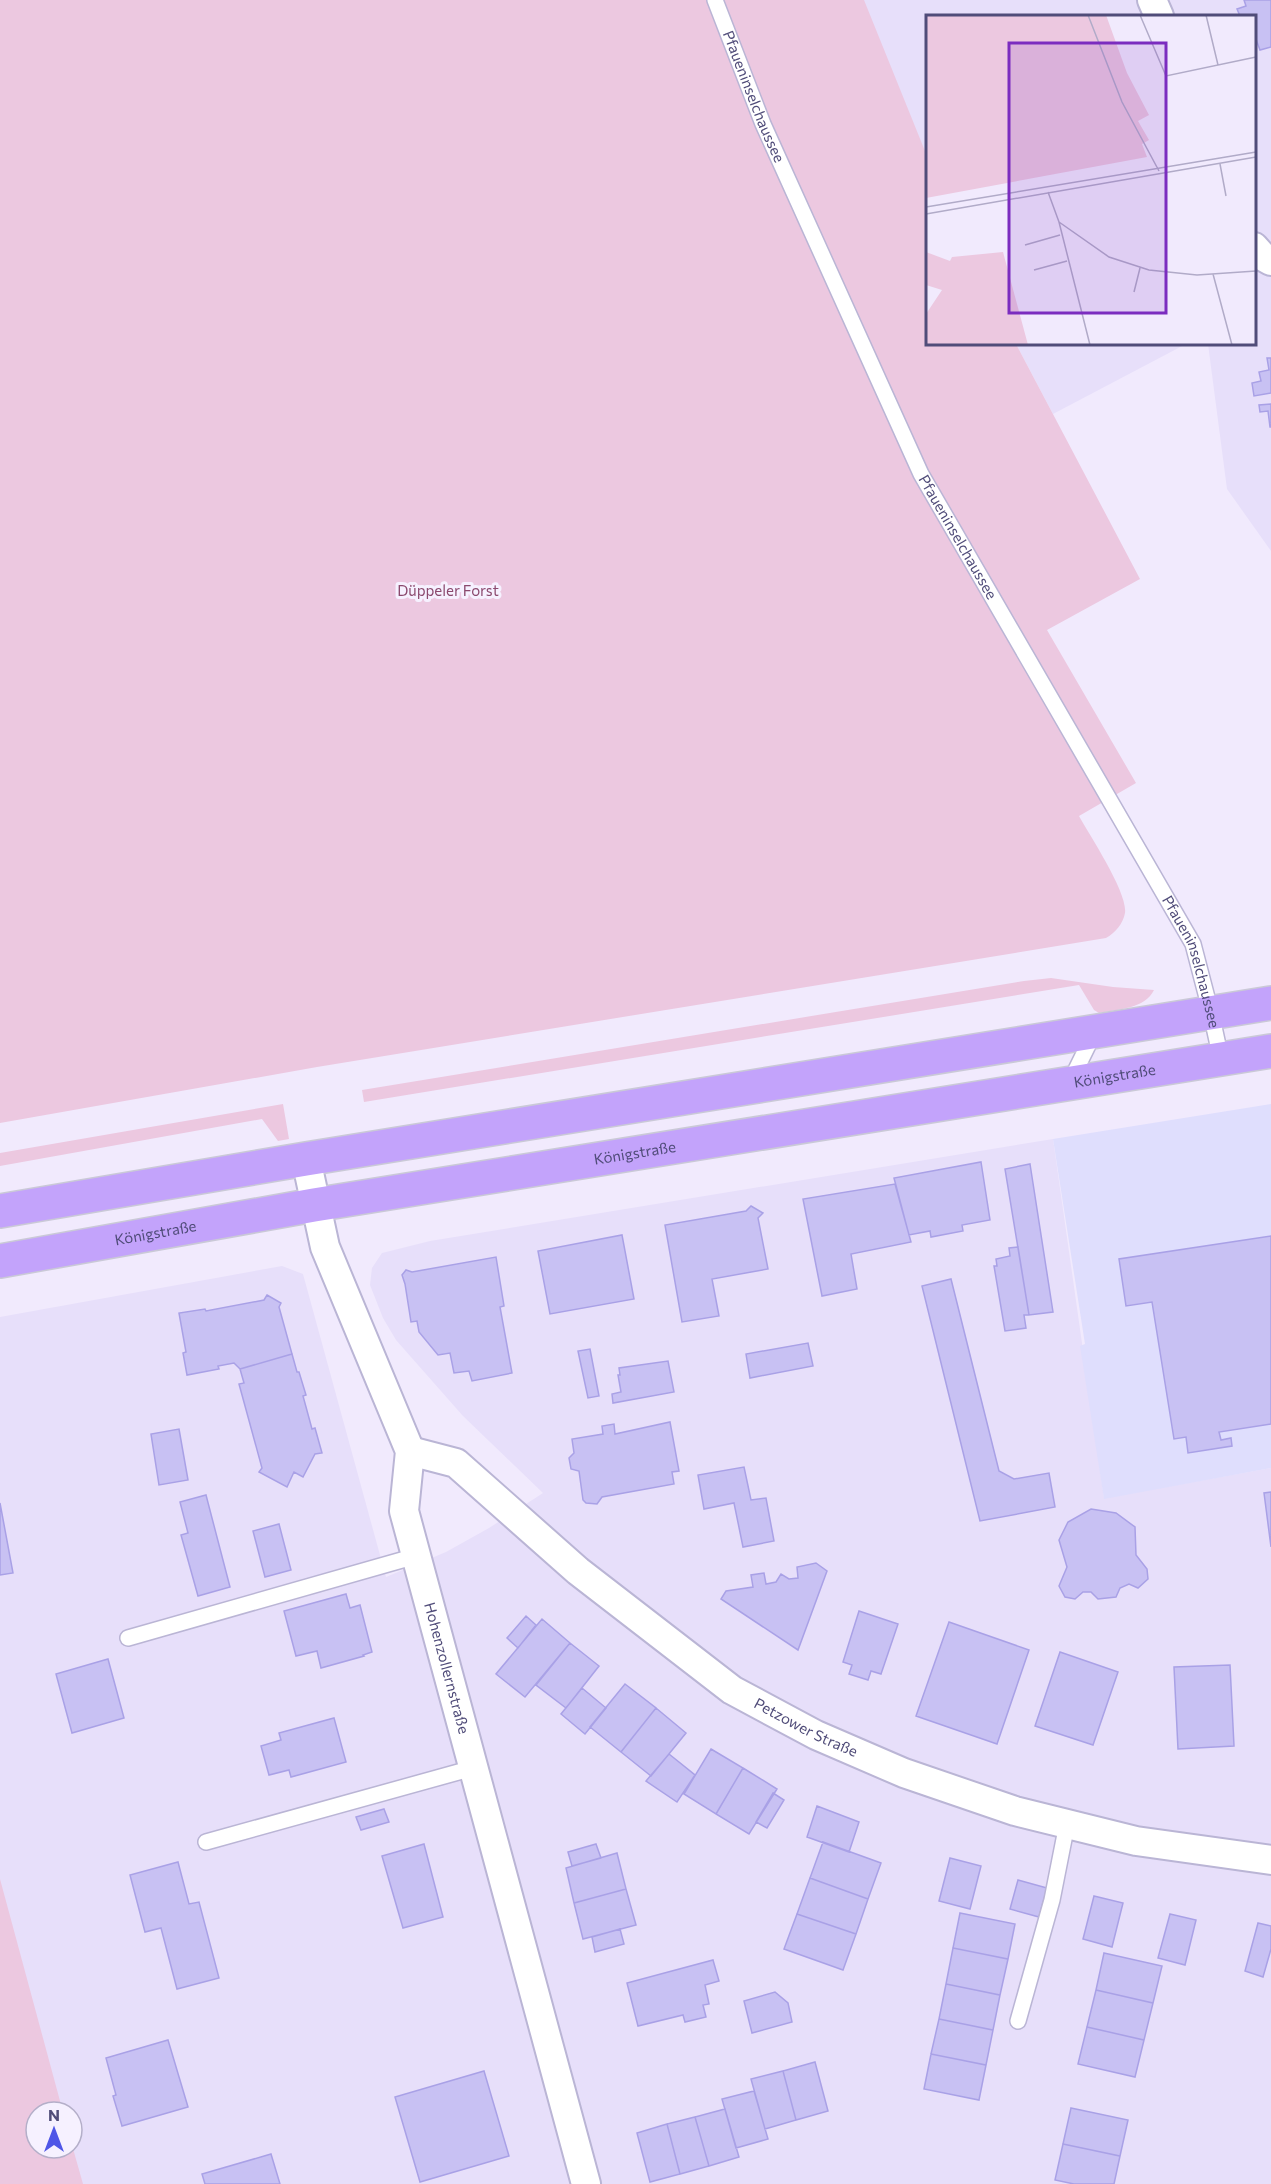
<svg xmlns="http://www.w3.org/2000/svg" width="1271" height="2184" viewBox="0 0 1271 2184" font-family="Commissioner,sans-serif">
  <style>
    .residential { fill: #e7dffa; fill-rule: evenodd }
    .commercial { fill: #dfdefd }
    .green { fill: #ecc8e0 }
    .building { fill: #c8c1f3; stroke: #a9a1e6; stroke-width: 1.5 }
    .lines { fill: none; stroke-linecap: round; stroke-linejoin: round }
    .service-casing { stroke: #bab5d5; stroke-width: 18 }
    .minor-casing { stroke: #bab5d5; stroke-width: 32 }
    .primary-casing { stroke: #cac9d7; stroke-width: 36 }
    .service { stroke: #fff; stroke-width: 15 }
    .minor { stroke: #fff; stroke-width: 28 }
    .primary { stroke: #c3a3fb; stroke-width: 33 }
    .labels { text-anchor: middle; stroke-width: 6; stroke-linejoin: round; paint-order: stroke }
    .street-label { font-size: 15px; fill: #504c79; stroke: #f6f1ff }
    .park-label { font-size: 15px; fill: #8b496e; stroke: #f6f1ff }
    .inset-road { fill: none; stroke: #b1abc8; stroke-width: 1.5 }
    .view { fill: #7b2cbf; fill-opacity: 0.15; stroke: #7b2cbf; stroke-width: 3 }
    .inset-edge { fill: none; stroke: #504c79; stroke-width: 3 }
  </style>
  <rect width="100%" height="100%" fill="#f1eafd"/>
  <path class="residential" d="M863,0H1271V551L1227,489L1208,344H1254V16H928L927,157Z
    M1016,344H1186L1053,414Z
    M1053,1139L1104,1498L1271,1468V2184H0V1317L282,1266L303,1274L386,1577L446,1552L489,1528L543,1493L463,1416L396,1340L383,1318L370,1285L372,1268L382,1253L430,1241ZM36,2112H72V2148H36Z"/>
  <path class="commercial" d="M1271,1104V1468L1104,1499L1080,1346L1085,1344L1053,1139Z"/>
  <path class="green" d="M0,0H864L927,156L928,344H1016L1140,579L1047,630L1136,783L1079,816C1090,836 1128,893 1125,913C1123,924 1115,933 1106,938L317,1067L0,1123Z
    M1051,978L1113,987L1154,990C1145,1009 1118,1009 1099,1013L1094,1010L1079,985L364,1102L362,1090L1024,981Z
    M283,1104L289,1139L278,1141L262,1119L0,1166V1153Z
    M0,1879L63,2112H36V2148H72V2145L83,2184H0Z"/>
  <path class="building" d="M1244,0H1271V47L1260,50L1254,34V16H1240L1237,9L1246,6Z
    M1267,358H1271V393L1254,396L1252,383L1261,381L1259,372L1269,370Z
    M1271,404V427H1270L1268,411L1260,412L1259,405Z
    M981,1162L990,1220L962,1225L963,1231L931,1237L930,1231L909,1235L894,1178Z
    M1030,1164L1053,1312L1029,1315L1005,1169Z
    M895,1184L911,1242L851,1254L857,1289L822,1296L803,1199Z
    M751,1206L763,1213L758,1218L768,1269L712,1279L719,1316L682,1322L665,1225L746,1211Z
    M622,1235L634,1299L550,1314L538,1251Z
    M1271,1236V1424L1219,1432L1221,1440L1231,1438L1232,1446L1188,1453L1186,1437L1174,1439L1152,1302L1126,1306L1119,1259Z
    M1018,1247L1029,1315H1024L1026,1328L1005,1331L994,1266H997L996,1259L1010,1256L1009,1248Z
    M496,1257L504,1306L500,1307L512,1373L472,1381L469,1371L454,1373L450,1353L438,1355L419,1332L417,1321L411,1322L405,1284L402,1275L406,1270L412,1272Z
    M951,1279L999,1471L1014,1479L1049,1473L1055,1507L980,1521L922,1286Z
    M267,1295L281,1303L279,1307L292,1354L240,1369L234,1363L218,1366L219,1369L187,1375L183,1353L186,1352L179,1313L205,1309L206,1311L264,1300Z
    M808,1343L813,1366L750,1378L746,1354Z
    M590,1349L599,1396L588,1398L578,1351Z
    M292,1354L297,1372H299L306,1395L303,1396L312,1429L315,1428L322,1453L315,1454L303,1477L294,1472L287,1487L259,1472L262,1468L239,1384L244,1383L240,1369Z
    M668,1361L674,1392L613,1403L612,1394L621,1392L618,1375H620L619,1368Z
    M670,1422L679,1471L672,1472L674,1484L602,1497L597,1504L586,1503L583,1500L579,1471L571,1469L569,1458L574,1453L572,1439L603,1434L602,1426L614,1424L615,1434Z
    M179,1429L188,1480L159,1485L151,1434Z
    M744,1467L751,1500L766,1498L774,1541L743,1547L734,1503L704,1509L698,1475Z
    M1271,1492V1547L1264,1493Z
    M206,1495L230,1587L198,1596L181,1535L188,1533L180,1502Z
    M0,1503L13,1573L0,1575Z
    M1091,1509L1116,1513L1135,1527L1136,1555L1147,1569L1148,1579L1138,1588L1129,1584L1120,1588L1116,1597L1098,1599L1091,1592H1083L1075,1599L1065,1597L1059,1586L1067,1567L1059,1540L1068,1522Z
    M279,1524L291,1570L265,1577L253,1531Z
    M816,1563L827,1571L798,1650L721,1599L726,1591L753,1587L751,1575L764,1573L766,1584L776,1582L781,1574L789,1579L798,1578L797,1567Z
    M346,1594L350,1608L360,1605L372,1652L363,1655L364,1656L321,1668L317,1651L296,1656L284,1611Z
    M859,1611L898,1624L881,1674L871,1671L868,1680L849,1674L852,1665L843,1662Z
    M526,1616L536,1625L518,1648L507,1638Z
    M542,1619L570,1643L525,1697L496,1674Z
    M949,1622L1029,1650L997,1744L916,1716Z
    M570,1643L599,1666L566,1708L536,1685Z
    M1060,1652L1118,1672L1093,1745L1035,1726Z
    M108,1659L124,1718L72,1733L56,1674Z
    M1230,1665L1234,1746L1178,1749L1174,1667Z
    M625,1684L656,1708L621,1752L590,1727Z
    M582,1688L606,1708L585,1734L561,1714Z
    M656,1708L686,1733L651,1776L621,1752Z
    M334,1718L346,1762L291,1777L289,1770L269,1775L261,1746L281,1740L279,1733Z
    M711,1749L743,1768L716,1814L684,1794Z
    M669,1754L695,1775L677,1802L646,1781Z
    M743,1768L777,1789L749,1834L716,1814Z
    M773,1793L784,1800L767,1828L756,1822Z
    M817,1806L859,1822L849,1852L807,1837Z
    M384,1809L389,1822L361,1830L356,1817Z
    M823,1842L881,1863L868,1899L810,1878Z
    M424,1844L443,1917L403,1928L382,1856Z
    M596,1844L601,1858L572,1866L568,1852Z
    M617,1853L626,1889L574,1903L566,1868Z
    M950,1858L981,1866L970,1909L939,1901Z
    M178,1862L189,1904L199,1902L219,1978L177,1989L161,1928L145,1932L130,1875Z
    M810,1878L868,1899L856,1934L797,1914Z
    M1018,1880L1047,1888L1039,1917L1010,1909Z
    M626,1889L636,1925L583,1939L574,1903Z
    M1094,1896L1123,1903L1112,1947L1083,1939Z
    M960,1913L1015,1924L1008,1959L953,1948Z
    M797,1914L856,1934L843,1970L784,1949Z
    M1170,1914L1196,1920L1185,1965L1158,1958Z
    M1258,1923L1271,1926V1949L1263,1977L1245,1971Z
    M620,1929L624,1944L595,1952L592,1937Z
    M953,1948L1008,1959L1000,1995L946,1984Z
    M1104,1953L1162,1966L1153,2003L1096,1990Z
    M713,1960L719,1981L705,1985L709,2004L703,2005L706,2017L685,2022L683,2015L638,2026L627,1983Z
    M946,1984L1000,1995L993,2030L939,2019Z
    M1096,1990L1153,2003L1144,2040L1087,2027Z
    M775,1992L788,2003L792,2022L752,2033L744,2001Z
    M939,2019L993,2030L986,2065L931,2054Z
    M1087,2027L1144,2040L1135,2077L1078,2064Z
    M168,2040L188,2107L122,2126L113,2096L116,2095L106,2058Z
    M931,2054L986,2065L979,2100L924,2089Z
    M815,2062L828,2111L796,2120L783,2071Z
    M484,2071L509,2156L420,2182L395,2097Z
    M783,2071L796,2120L765,2129L751,2079Z
    M754,2091L768,2139L736,2148L722,2099Z
    M1071,2108L1128,2120L1120,2156L1063,2144Z
    M725,2109L739,2157L709,2166L695,2117Z
    M695,2117L709,2166L680,2174L667,2124Z
    M667,2124L680,2174L650,2182L637,2133Z
    M1063,2144L1120,2156L1114,2184H1074L1055,2180Z
    M271,2154L280,2184H205L202,2174Z"/>
  <g class="lines">
    <defs>
      <g id="service">
        <path id="s1" d="M715,0L763,124L921,474L1193,944L1211,1013L1221,1059"/>
        <path d="M1070,1082L1095,1031"/>
        <path d="M128,1638L416,1556"/>
        <path d="M206,1842L473,1768"/>
        <path d="M1018,2021L1052,1900L1067,1824"/>
      </g>
      <g id="minor">
        <path d="M1152,0L1159,16"/>
        <path d="M1254,247L1262,256L1271,261"/>
        <path id="s2" d="M306,1159L325,1247L410,1451L404,1511L586,2184"/>
        <path id="s3" d="M410,1451L456,1463L578,1571L732,1690L816,1735L904,1773L1015,1811L1136,1841L1271,1860"/>
      </g>
      <g id="primary">
        <path d="M0,1211L306,1159L1271,1003"/>
        <path id="s4" d="M0,1261L314,1205L1271,1051"/>
      </g>
    </defs>
    <use href="#service" class="service-casing"/>
    <use href="#minor" class="minor-casing"/>
    <use href="#primary" class="primary-casing"/>
    <use href="#service" class="service"/>
    <use href="#minor" class="minor"/>
    <use href="#primary" class="primary"/>
  </g>
  <g class="labels">
    <g class="street-label">
      <text dy="5" stroke="none"><textPath href="#s1" startOffset="104">Pfaueninselchaussee</textPath></text>
      <text dy="5" stroke="none"><textPath href="#s1" startOffset="590">Pfaueninselchaussee</textPath></text>
      <text dy="5" stroke="none"><textPath href="#s1" startOffset="1076">Pfaueninselchaussee</textPath></text>
      <text dy="5" stroke="none"><textPath href="#s4" startOffset="1130">Königstraße</textPath></text>
      <text dy="5" stroke="none"><textPath href="#s4" startOffset="644">Königstraße</textPath></text>
      <text dy="5" stroke="none"><textPath href="#s4" startOffset="158">Königstraße</textPath></text>
      <text dy="5" stroke="none"><textPath href="#s2" startOffset="534">Hohenzollernstraße</textPath></text>
      <text dy="5" stroke="none"><textPath href="#s3" startOffset="488">Petzower Straße</textPath></text>
    </g>
    <g class="park-label">
      <text x="448" y="596">Düppeler Forst</text>
    </g>
  </g>
  <g transform="translate(926 15)">
    <rect width="330" height="330" fill="#f1eafd"/>
    <path d="M0,0H180L201,58L223,100L212,106L223,125L216,129L221,142L0,183ZM0,237L24,246L26,242L77,237L102,330H0V299L16,275L0,270Z" fill="#ecc8e0"/>
    <path class="inset-road" d="M162,0L196,87L233,156M214,0L240,61L330,42M280,0L292,50M294,149L300,181M122,177L133,207L164,330M0,192L330,137M0,199L330,142M133,207L183,242L223,255L271,260L330,256M99,230L134,220M108,255L141,246M287,259L306,330M208,277L214,253"/>
    <path class="view" d="M83,28H240V298H83Z"/>
    <rect width="330" height="330" class="inset-edge"/>
  </g>
  <g transform="translate(54 2130)"><circle r="28" fill="#f6f1ff" stroke="#b4afc9" stroke-width="1.5"/>
  <path d="M0-4.5L10 22L0 15L-10 22Z" fill="#4f56e7"/>
  <text y="-9" font-size="16" font-weight="bold" text-anchor="middle" fill="#504c79">N</text>
  </g>
</svg>
